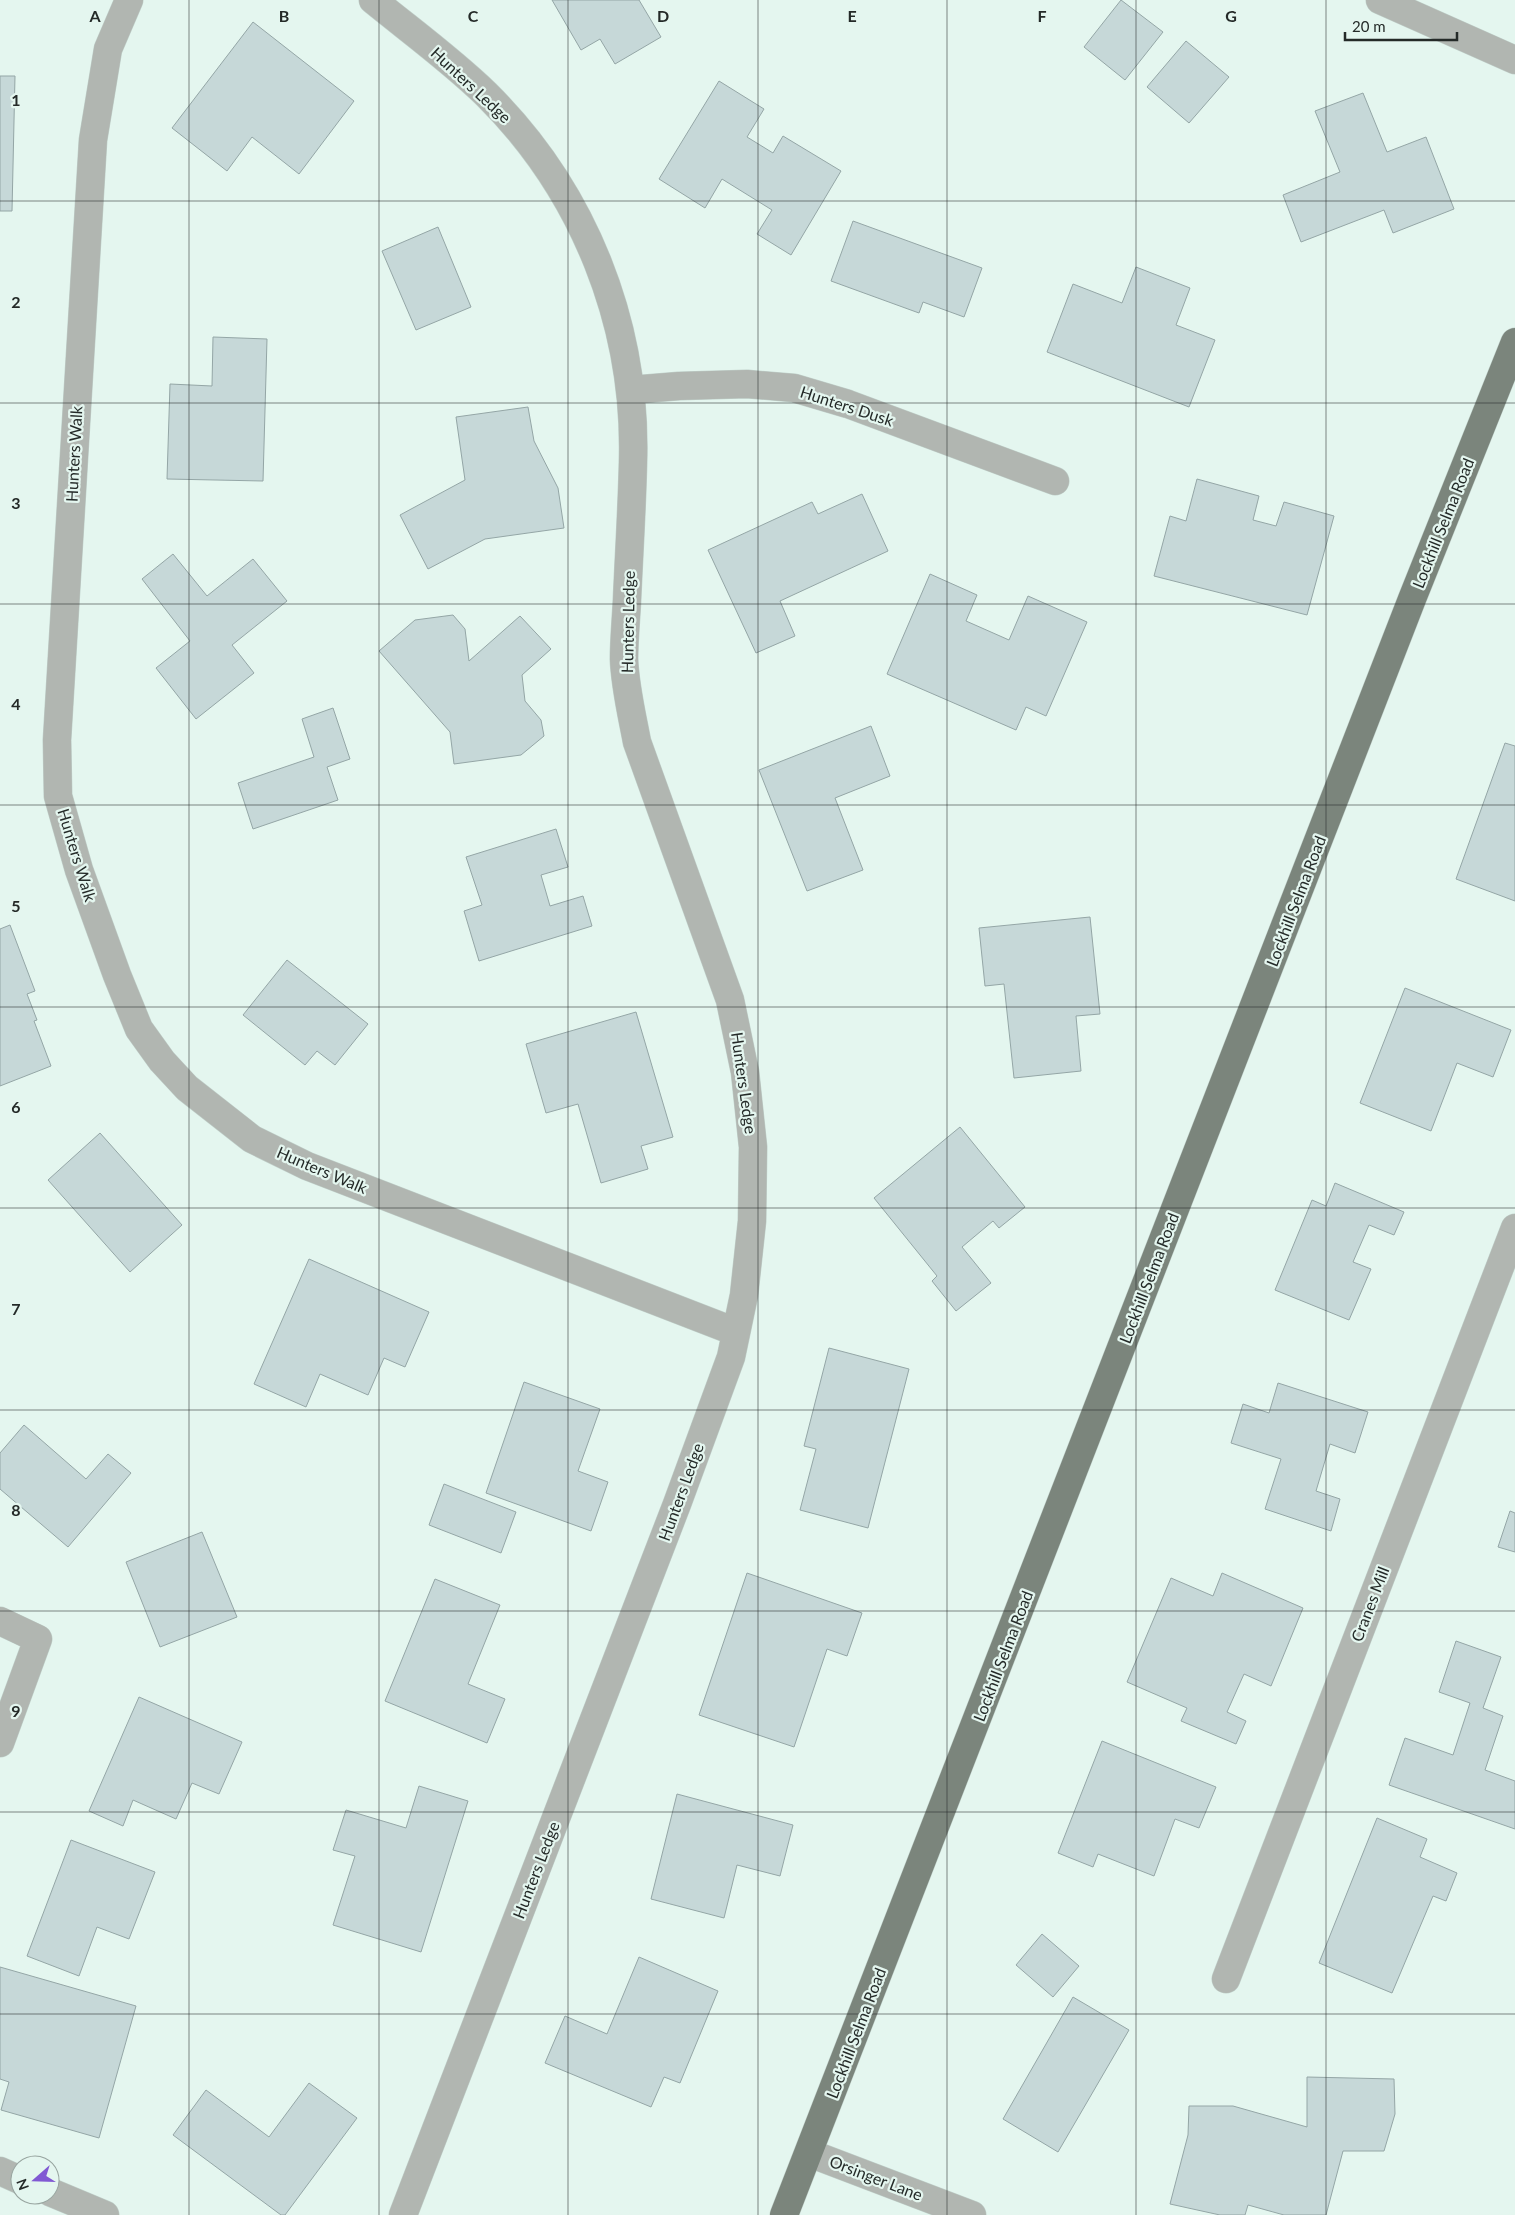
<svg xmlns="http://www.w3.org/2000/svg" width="1515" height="2215" viewBox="0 0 1515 2215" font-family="Lato,sans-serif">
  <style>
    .building { fill: #c6d8d8; stroke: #94a6a6 }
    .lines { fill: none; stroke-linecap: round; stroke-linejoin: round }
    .minor-casing { stroke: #c1d1cb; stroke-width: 29 }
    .major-casing { stroke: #c1d1cb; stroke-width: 29 }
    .minor { stroke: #b1b6b1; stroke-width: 28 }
    .major { stroke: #7b857c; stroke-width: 28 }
    .grid { fill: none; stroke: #242a28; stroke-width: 1; stroke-opacity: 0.55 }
    .labels { text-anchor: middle; stroke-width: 4.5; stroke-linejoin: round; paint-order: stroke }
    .street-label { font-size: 16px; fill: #242a28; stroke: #e4f6ef }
    .grid-label { font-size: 16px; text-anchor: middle; font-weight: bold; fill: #242a28; stroke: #e4f6ef; stroke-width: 4.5; stroke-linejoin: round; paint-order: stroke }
  </style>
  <rect width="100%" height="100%" fill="#e4f6ef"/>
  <path class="building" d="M552,0H639L661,37L615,64L600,39L581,50Z
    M1121,0L1163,32L1125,80L1084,47Z
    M253,22L354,101L299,174L252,137L227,171L172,128Z
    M1186,41L1229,77L1189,123L1147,87Z
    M0,76H15L12,211H0Z
    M719,81L764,109L747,137L773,153L783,136L841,171L791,255L757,234L772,210L722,179L705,208L659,179Z
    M1363,93L1387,152L1426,137L1454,209L1393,233L1384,210L1301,242L1283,195L1340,172L1315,111Z
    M853,221L982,268L964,317L923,302L919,313L831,281Z
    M438,227L471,307L416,330L382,251Z
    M1136,267L1190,288L1176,325L1215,340L1189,407L1047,352L1073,284L1122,303Z
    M213,337L267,339L263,481L167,479L170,384L212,386Z
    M528,407L534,441L558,488L564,528L485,539L428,569L400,515L465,480L456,417Z
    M1197,479L1259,496L1253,520L1276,526L1284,502L1334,516L1307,615L1154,576L1170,516L1186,521Z
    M862,494L888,551L780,601L795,636L756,653L708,550L812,502L818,514Z
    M173,554L207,596L253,559L287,601L232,645L254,673L196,719L156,668L190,641L142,579Z
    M930,574L977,595L966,621L1009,640L1028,596L1087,622L1046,716L1026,707L1016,730L887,674Z
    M453,615L465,629L469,661L520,616L551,649L522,675L525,701L541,720L544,736L521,755L454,764L450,732L379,651L415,620Z
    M333,708L350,759L327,767L338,800L253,829L238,783L314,757L302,719Z
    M871,726L890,776L835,798L863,870L807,891L759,770Z
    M1505,743L1515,746V901L1456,879Z
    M556,829L568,867L541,875L550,906L583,896L592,926L479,961L464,911L482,905L466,857Z
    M1090,917L1100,1014L1076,1016L1081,1071L1014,1078L1004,984L985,986L979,928Z
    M10,925L35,991L27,994L37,1020L34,1021L51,1066L0,1086V929Z
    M287,960L368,1024L335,1065L317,1051L305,1065L243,1015Z
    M1405,988L1511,1030L1493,1077L1457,1063L1431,1131L1360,1103Z
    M636,1012L673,1137L641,1146L648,1169L601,1183L578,1104L546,1113L526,1044Z
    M960,1127L1025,1207L999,1228L993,1221L962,1247L991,1283L956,1311L932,1281L937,1276L874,1198Z
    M100,1133L182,1225L130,1272L48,1180Z
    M1335,1183L1404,1212L1394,1235L1369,1225L1353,1262L1371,1269L1349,1320L1275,1290L1312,1200L1326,1206Z
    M309,1259L429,1312L405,1367L384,1358L368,1395L320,1374L306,1407L254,1384Z
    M829,1348L909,1369L868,1528L800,1510L816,1449L804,1446Z
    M524,1382L600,1409L578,1471L608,1482L591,1531L486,1493Z
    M1278,1383L1368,1412L1355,1453L1330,1444L1316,1491L1340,1499L1331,1531L1265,1509L1281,1459L1231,1443L1243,1404L1269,1413Z
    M24,1425L86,1479L108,1454L131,1473L68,1547L0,1489V1453Z
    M444,1484L516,1512L501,1553L429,1525Z
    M1510,1511L1515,1513V1552L1498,1547Z
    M202,1532L237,1617L160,1647L126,1562Z
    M747,1573L862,1613L847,1656L827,1649L794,1747L699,1715Z
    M1222,1573L1303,1608L1271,1686L1244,1674L1227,1712L1246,1721L1236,1744L1181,1721L1187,1708L1127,1682L1171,1578L1213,1596Z
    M435,1579L500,1605L468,1684L505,1699L487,1743L385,1701Z
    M1456,1641L1501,1657L1483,1708L1503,1716L1485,1770L1515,1781V1829L1389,1785L1405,1738L1453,1755L1470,1703L1439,1692Z
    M139,1697L242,1742L219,1794L192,1783L176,1819L133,1800L123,1826L89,1811Z
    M1102,1741L1216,1787L1199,1828L1175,1819L1154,1876L1098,1854L1093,1867L1058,1853Z
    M419,1786L468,1801L421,1952L333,1925L355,1856L333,1850L346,1810L406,1828Z
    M677,1794L793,1825L780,1876L737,1865L724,1918L651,1899Z
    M1377,1818L1427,1839L1420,1857L1457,1873L1446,1901L1433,1896L1392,1993L1319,1963Z
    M71,1840L155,1872L129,1939L97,1927L79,1976L27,1956Z
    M1042,1934L1079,1966L1053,1997L1016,1965Z
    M639,1957L718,1991L680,2083L664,2077L651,2107L545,2063L565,2016L607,2034Z
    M0,1967L136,2006L99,2138L1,2110L9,2082L0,2079Z
    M1073,1997L1129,2030L1058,2152L1003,2119Z
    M1307,2077L1394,2079L1395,2114L1384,2151H1343L1326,2215H1284L1248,2205L1245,2215H1220L1170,2204L1188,2135L1189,2106H1233L1307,2127Z
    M309,2083L357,2118L285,2215H281L173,2135L206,2090L269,2137Z"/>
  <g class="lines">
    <defs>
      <path id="minor" d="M129,0L108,49L93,140L57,740L58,796L79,870L117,975L139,1029L162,1061L187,1088L252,1139L307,1166L736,1332
        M373,0C411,31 451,60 486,94C584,191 637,324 633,462C632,508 629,554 627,600C626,620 624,640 624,659C625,687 632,715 637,742L730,1000L745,1072L753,1147L752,1221L744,1295L731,1357L677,1504L403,2215
        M1380,0L1515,60
        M630,390L679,386L747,384L794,388L848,404L1055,481
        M0,1621L38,1639L0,1743
        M1226,1979L1515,1228
        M809,2153L972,2215
        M0,2171L20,2180
        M50,2192L105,2215"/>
      <path id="major" d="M784,2215L1412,599L1515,342"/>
    </defs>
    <use href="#minor" class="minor-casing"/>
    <use href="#major" class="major-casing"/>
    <use href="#minor" class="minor"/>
    <use href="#major" class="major"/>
  </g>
  <path class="grid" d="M189,0V2215M379,0V2215M568,0V2215M758,0V2215M947,0V2215M1136,0V2215M1326,0V2215M0,201H1515M0,403H1515M0,604H1515M0,805H1515M0,1007H1515M0,1208H1515M0,1410H1515M0,1611H1515M0,1812H1515M0,2014H1515"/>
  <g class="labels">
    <g class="street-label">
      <text transform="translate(471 85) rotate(43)" y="6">Hunters Ledge</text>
      <text transform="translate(847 406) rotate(18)" y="6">Hunters Dusk</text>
      <text transform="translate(74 454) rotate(-87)" y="6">Hunters Walk</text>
      <text transform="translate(1443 523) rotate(-68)" y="6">Lockhill Selma Road</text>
      <text transform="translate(628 622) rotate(-89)" y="6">Hunters Ledge</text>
      <text transform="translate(77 855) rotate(73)" y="6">Hunters Walk</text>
      <text transform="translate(1296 901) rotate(-69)" y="6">Lockhill Selma Road</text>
      <text transform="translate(744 1083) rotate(82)" y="6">Hunters Ledge</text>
      <text transform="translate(322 1170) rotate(23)" y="6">Hunters Walk</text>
      <text transform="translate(1149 1278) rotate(-69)" y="6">Lockhill Selma Road</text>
      <text transform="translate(681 1492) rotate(-70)" y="6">Hunters Ledge</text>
      <text transform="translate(1370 1604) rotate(-69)" y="6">Cranes Mill</text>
      <text transform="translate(1003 1656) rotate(-69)" y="6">Lockhill Selma Road</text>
      <text transform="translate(536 1870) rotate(-69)" y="6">Hunters Ledge</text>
      <text transform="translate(856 2033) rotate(-69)" y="6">Lockhill Selma Road</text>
      <text transform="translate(876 2178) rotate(21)" y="6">Orsinger Lane</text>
    </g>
  </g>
  <g class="grid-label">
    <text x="95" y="22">A</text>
    <text x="284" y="22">B</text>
    <text x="473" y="22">C</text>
    <text x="663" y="22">D</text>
    <text x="852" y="22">E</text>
    <text x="1042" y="22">F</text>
    <text x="1231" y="22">G</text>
    <text x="16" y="106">1</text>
    <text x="16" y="308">2</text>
    <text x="16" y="509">3</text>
    <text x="16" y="710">4</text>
    <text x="16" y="912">5</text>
    <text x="16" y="1113">6</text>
    <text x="16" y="1315">7</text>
    <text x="16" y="1516">8</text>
    <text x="16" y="1717">9</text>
  </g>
  <g transform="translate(35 2180) rotate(250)"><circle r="24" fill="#e4f6ef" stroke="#97a49f"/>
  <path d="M0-4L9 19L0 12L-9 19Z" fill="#8159d3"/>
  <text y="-8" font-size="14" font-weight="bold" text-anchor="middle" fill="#242a28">N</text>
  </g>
  <path d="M1345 32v8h112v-8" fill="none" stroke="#242a28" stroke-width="2.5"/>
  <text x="1352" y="32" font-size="15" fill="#242a28" stroke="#e4f6ef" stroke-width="4" paint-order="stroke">20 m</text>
</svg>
